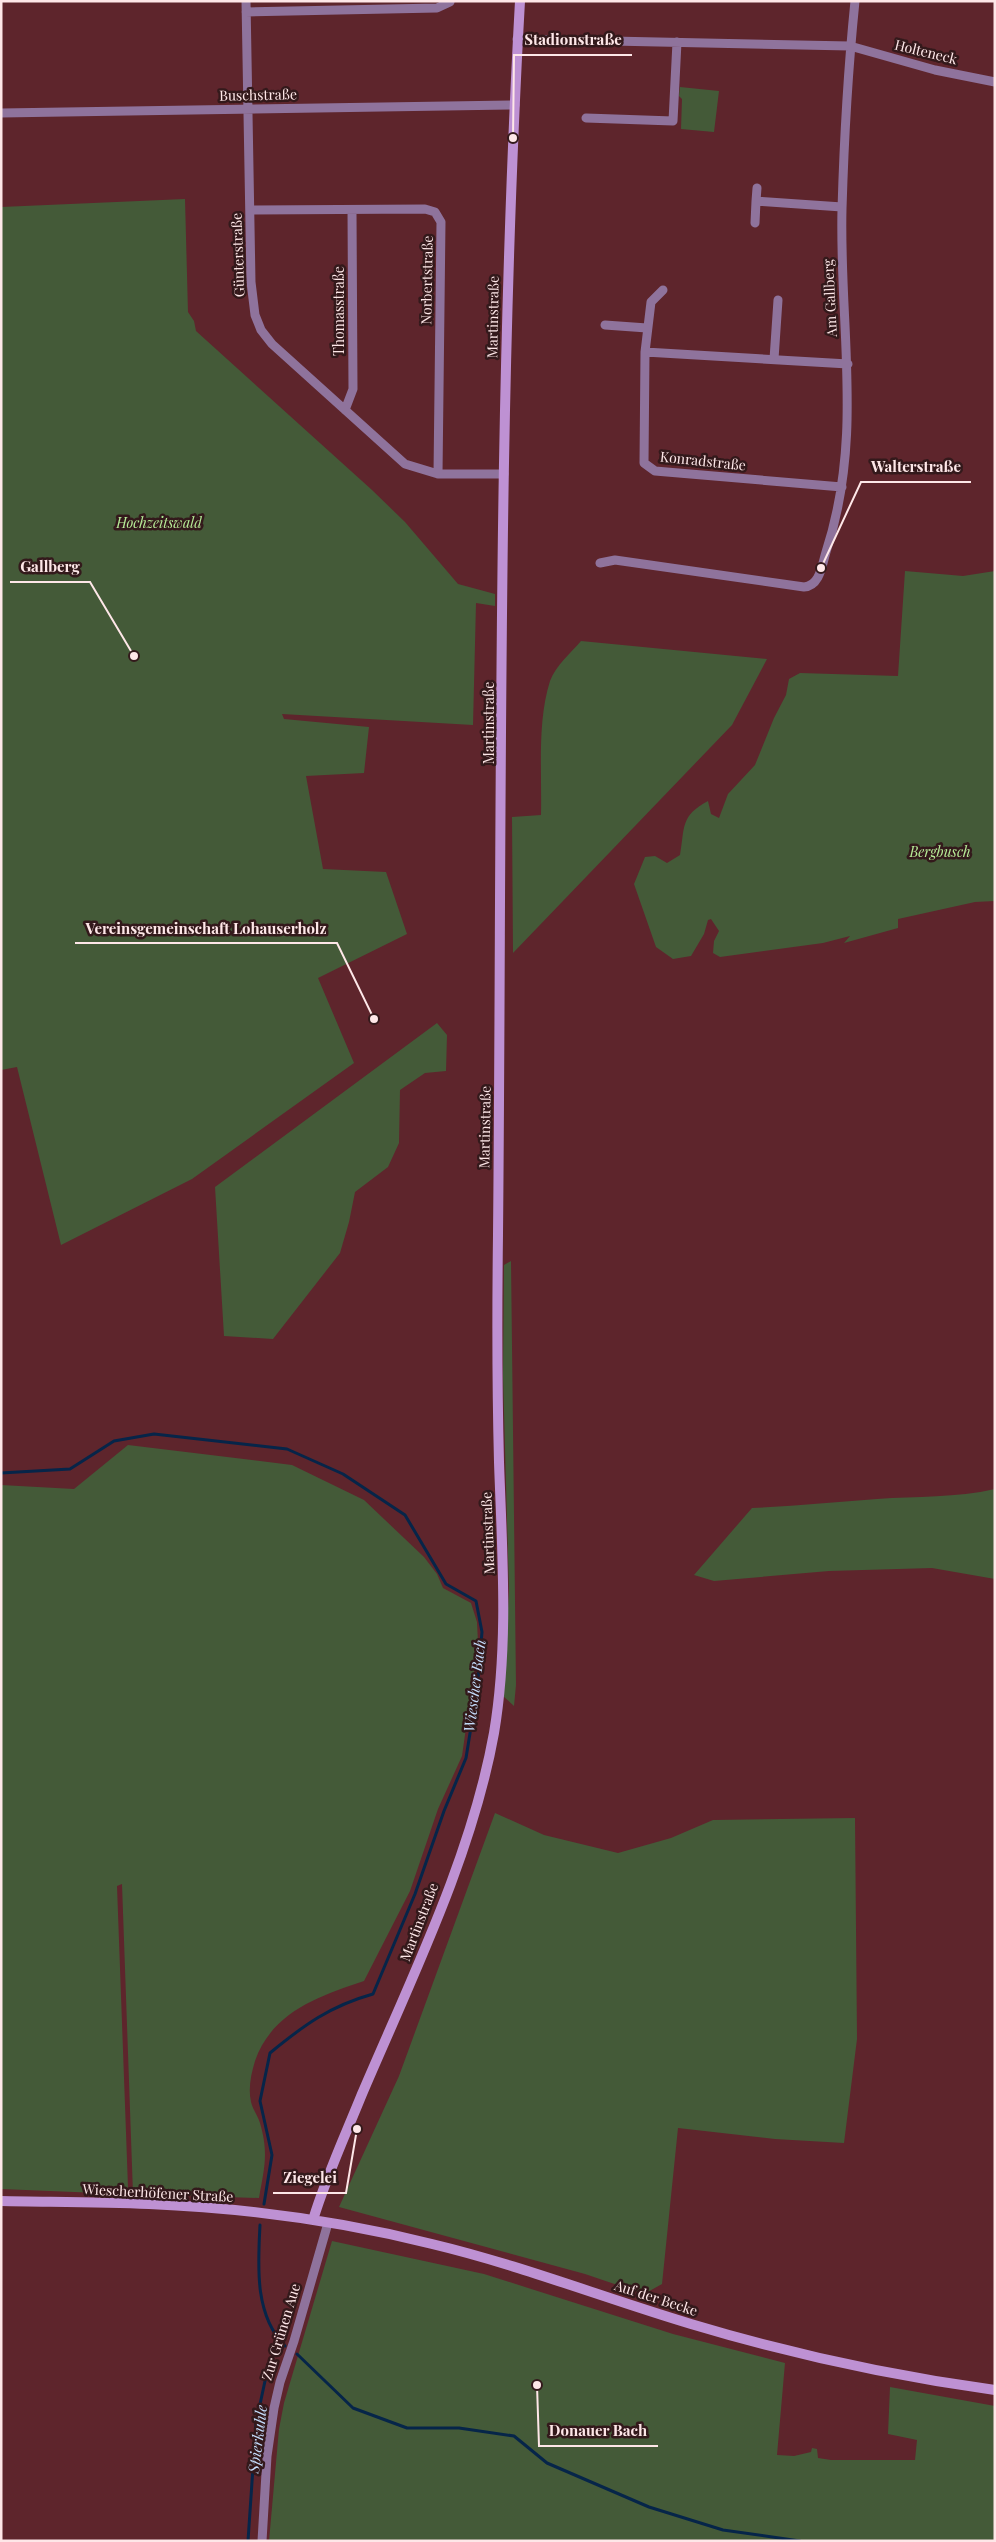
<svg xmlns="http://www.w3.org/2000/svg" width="996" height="2542" viewBox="0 0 996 2542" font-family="'Playfair Display',serif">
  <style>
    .green { fill: #445a38 }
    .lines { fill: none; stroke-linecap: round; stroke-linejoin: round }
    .stream { stroke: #062549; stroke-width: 3 }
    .street { stroke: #8f739c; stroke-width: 9 }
    .secondary { stroke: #be91d3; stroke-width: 10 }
    .labels { text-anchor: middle; stroke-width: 5; stroke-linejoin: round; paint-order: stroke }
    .street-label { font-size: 14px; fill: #fee7e8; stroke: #33191b }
    .park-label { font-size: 14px; font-style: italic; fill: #b7ed98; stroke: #33191b }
    .water-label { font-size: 15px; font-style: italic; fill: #c4dcfb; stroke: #33191b }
    .leader { fill: none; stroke: #fee7e8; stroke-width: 2 }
    .callout-dot { fill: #fee7e8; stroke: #33191b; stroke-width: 2 }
    .callout-label { font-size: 15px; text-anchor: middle; font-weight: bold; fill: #fee7e8; stroke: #33191b; stroke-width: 5; stroke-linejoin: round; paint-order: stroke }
  </style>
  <rect width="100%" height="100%" fill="#5e252c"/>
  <path class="green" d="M680,87L719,91L714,132L681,129L682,99L679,96Z
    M185,199L188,312L194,321L196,331L372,490L405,522L458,584L495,594V606L476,603L473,725L282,714L284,719L369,727L364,773L306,776L323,869L386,872L407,934L318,978L354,1063L192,1179L61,1245L17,1067L1,1070V207Z
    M905,571L963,576L995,571V901L975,902L898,919V928L844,943L850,936L823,943L720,957L713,953L714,941L719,931L711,919L708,920L704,934L691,956L673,959L656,947L634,884L645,857L655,856L667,863L680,855C685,827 680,816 708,801L711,814L719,818L728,794L755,765L774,718L786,695L789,679L800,673L898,676Z
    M581,641L767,659L732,725L513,953L512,817L541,815C542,772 537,722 550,681C556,665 571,653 581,641Z
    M437,1023L447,1035L446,1071L425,1073L400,1090L399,1143L388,1167L355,1192L349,1222L340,1253L273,1339L224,1336L215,1187Z
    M511,1261L516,1685L514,1706L503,1696L509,1591L503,1376L504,1265Z
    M128,1445L292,1465L364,1500L424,1557L437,1574L443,1588L471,1603L477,1622L478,1643L462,1756L438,1809L410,1891L364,1981C319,1996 272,2012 255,2061C251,2074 248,2089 251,2102C253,2110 258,2116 260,2123C269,2154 264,2169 259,2198L133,2194L122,1884L117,1886L128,2187L123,2194L1,2189V1485L74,1489Z
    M995,1489V1579L932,1568L829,1571L714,1581L694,1575L752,1508C794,1506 836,1502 877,1499C917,1496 956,1498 995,1489Z
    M495,1813L544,1835L618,1853L671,1838L713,1820L855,1818L857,2039L844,2143L775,2139L678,2128L662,2284L644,2294L585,2274L339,2207L399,2076Z
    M332,2241L484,2274L673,2334L785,2363L777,2455L794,2456L811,2452L812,2448L817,2449L818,2458L831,2460H915L917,2440L888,2434L890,2387L995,2406V2541H269L279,2429L284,2403Z"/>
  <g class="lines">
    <path class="stream" d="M1,1473L70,1469L114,1441L154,1434L287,1449L343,1474L405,1515L446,1584L476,1601L482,1632L477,1690L466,1758L444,1811L415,1894L373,1994C330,2006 304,2025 270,2053L260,2101L272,2155L264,2204
      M260,2225C258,2265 254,2315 285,2346
      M297,2354L353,2408L407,2428H459L514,2436L547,2463L649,2507L723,2530L800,2541
      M248,2541L256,2423L265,2381L278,2338"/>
    <path class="street" d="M246,1L251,282L255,315L261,330L272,344L405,464L438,474H504
      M246,12L437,8L450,2
      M517,39L850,46L935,70L995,82
      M1,113L515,105
      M586,118L673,121L677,42
      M756,201L757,188
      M250,210L425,209L435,212L441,222L438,474
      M755,223L756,201L842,207
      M605,325L647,328
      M645,352L651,302L663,290
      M774,359L778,300
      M345,410L353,389L352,210
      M842,487L655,471L644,463L645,352L848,364
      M600,563L615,560L804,587C820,586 822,565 826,552C864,436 839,327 842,209C844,140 848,70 855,1
      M262,2541L267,2456L274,2408L280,2382L294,2341L328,2223"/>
    <path class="secondary" d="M1,2201C51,2202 100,2202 149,2204C244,2208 340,2221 432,2244C520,2265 604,2298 691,2324C791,2354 892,2376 995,2390
      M313,2220C326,2177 345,2136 362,2094C411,1979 472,1856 494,1733C509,1644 502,1551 499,1462C497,1386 497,1311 498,1235C502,824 497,412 520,1"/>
  </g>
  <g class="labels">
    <g class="street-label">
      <text transform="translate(926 52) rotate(14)" y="5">Holteneck</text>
      <text transform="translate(258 95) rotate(-1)" y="5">Buschstraße</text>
      <text transform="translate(238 255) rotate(-92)" y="5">Günterstraße</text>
      <text transform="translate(427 280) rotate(-89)" y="5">Norbertstraße</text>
      <text transform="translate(830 298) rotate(-93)" y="5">Am Gallberg</text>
      <text transform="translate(339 311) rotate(-90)" y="5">Thomasstraße</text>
      <text transform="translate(493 317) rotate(-89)" y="5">Martinstraße</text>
      <text transform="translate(703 461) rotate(6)" y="5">Konradstraße</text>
      <text transform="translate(489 723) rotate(-90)" y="5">Martinstraße</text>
      <text transform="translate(485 1127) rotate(-89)" y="5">Martinstraße</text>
      <text transform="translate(488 1533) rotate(-92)" y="5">Martinstraße</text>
      <text transform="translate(419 1922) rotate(-69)" y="5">Martinstraße</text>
      <text transform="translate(158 2193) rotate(3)" y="5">Wiescherhöfener Straße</text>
      <text transform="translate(656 2298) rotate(18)" y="5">Auf der Becke</text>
      <text transform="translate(281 2332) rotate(-73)" y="5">Zur Grünen Aue</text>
    </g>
    <g class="park-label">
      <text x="159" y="528">Hochzeitswald</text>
      <text x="940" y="857">Bergbusch</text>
    </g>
    <g class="water-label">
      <text transform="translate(475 1686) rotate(-83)" y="5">Wiescher Bach</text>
      <text transform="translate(258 2439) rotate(-83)" y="5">Spierkuhle</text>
    </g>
  </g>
  <path class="leader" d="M513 138L514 55H632M821 568L861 482H971M134 656L90 582H10M374 1019L337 943H75M357 2129L346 2193H273M537 2385L539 2446H658"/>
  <g class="callout-dot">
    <circle cx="513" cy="138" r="5"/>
    <circle cx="821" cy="568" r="5"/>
    <circle cx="134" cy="656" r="5"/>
    <circle cx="374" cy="1019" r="5"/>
    <circle cx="357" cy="2129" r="5"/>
    <circle cx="537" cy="2385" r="5"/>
  </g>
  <g class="callout-label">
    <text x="573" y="45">Stadionstraße</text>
    <text x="916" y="472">Walterstraße</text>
    <text x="50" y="572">Gallberg</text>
    <text x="206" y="934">Vereinsgemeinschaft Lohauserholz</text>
    <text x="310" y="2183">Ziegelei</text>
    <text x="598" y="2436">Donauer Bach</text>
  </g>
  <rect width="996" height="2542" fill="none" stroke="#fee7e8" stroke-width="5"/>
</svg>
